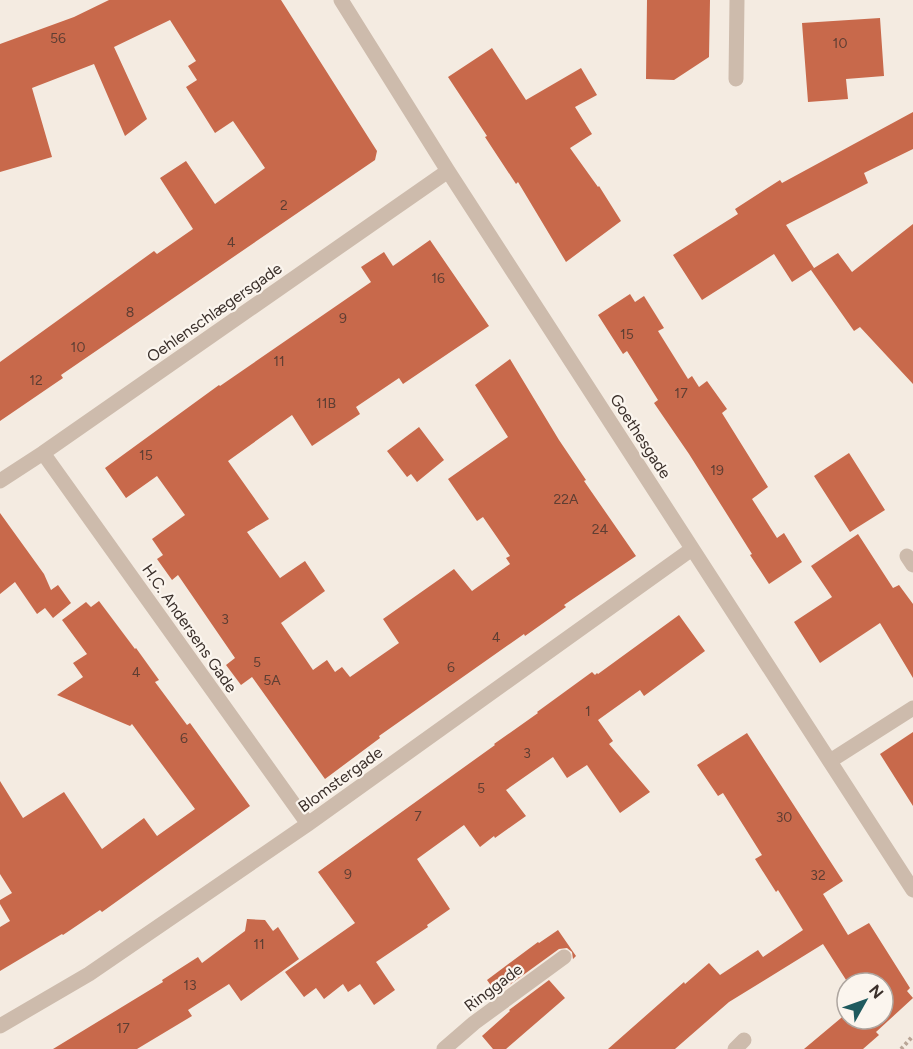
<svg xmlns="http://www.w3.org/2000/svg" width="913" height="1049" viewBox="0 0 913 1049" font-family="Figtree,sans-serif">
  <style>
    .building { fill: #c8694b }
    .lines { fill: none; stroke-linecap: round; stroke-linejoin: round }
    .path { stroke: #b9a596; stroke-width: 4; stroke-dasharray: 3 3; stroke-linecap: butt }
    .lane { stroke: #cdbbac; stroke-width: 15 }
    .street { stroke: #cdbbac; stroke-width: 15 }
    .labels { text-anchor: middle; stroke-width: 4.5; stroke-linejoin: round; paint-order: stroke }
    .number-label { font-size: 14px; fill: #5e3e33 }
    .street-label { font-size: 16px; fill: #3b302b; stroke: #fbf5ee }
  </style>
  <rect width="100%" height="100%" fill="#f4ebe1"/>
  <path class="building" d="M109,0H281L377,151L375,160L61,375L63,378L0,421V362L154,251L157,254L193,229L160,178L186,161L215,204L265,168L233,121L215,133L186,87L197,80L188,66L196,61L170,20L114,47L147,119L125,136L94,64L32,88L52,157L0,172V44L74,17Z
    M647,0H710L709,57L674,80L646,79Z
    M880,18L884,76L846,79L848,99L808,102L802,23Z
    M492,48L526,100L581,68L597,95L575,107L592,134L570,148L598,187L599,186L621,221L566,262L518,182L516,184L485,137L487,136L448,77Z
    M913,112V149L864,173L868,183L786,225L814,268L792,282L774,254L702,300L673,255L738,214L735,209L780,180L782,183Z
    M913,224V384L860,327L854,331L811,270L838,253L852,272Z
    M430,240L489,326L403,384L399,378L356,407L360,414L312,446L292,415L228,461L269,519L247,532L280,578L305,561L325,591L281,623L313,670L327,660L335,672L342,667L350,677L399,643L383,619L454,569L472,591L510,564L506,558L510,556L483,517L477,521L448,479L508,437L475,385L510,359L559,440L586,480L584,481L636,556L564,605L566,607L525,636L524,634L379,736L380,738L325,779L252,677L241,685L226,665L235,658L178,575L172,580L157,559L163,555L152,539L185,515L157,476L126,498L105,468L219,385L220,386L371,282L361,267L384,252L393,266Z
    M630,294L635,302L644,296L664,328L658,331L688,379L692,376L699,387L707,381L727,409L722,413L768,487L752,499L777,538L784,533L802,562L769,584L750,555L752,554L689,454L654,403L658,400L627,351L623,354L598,315Z
    M419,427L444,460L417,482L411,474L407,477L387,451Z
    M849,453L885,510L850,532L814,476Z
    M0,513L44,574L51,590L58,585L71,603L53,618L45,608L37,614L15,582L0,594Z
    M858,534L893,588L899,585L913,604V678L880,623L820,663L794,622L832,597L811,566Z
    M99,601L135,649L136,648L159,680L155,682L187,725L190,723L250,806L102,912L100,910L63,935L62,934L0,971V927L10,921L0,904V900L12,893L0,874V781L23,818L64,792L102,849L144,818L157,836L195,809L132,724L130,726L57,695L83,677L73,663L87,654L62,620L86,602L91,607Z
    M679,615L705,651L644,696L640,690L598,720L613,741L609,744L650,792L620,813L587,765L567,778L553,757L506,790L526,816L495,838L494,836L480,847L464,825L417,859L450,909L427,925L428,927L376,962L395,990L374,1005L360,984L348,992L343,984L324,999L316,988L304,997L285,972L355,923L318,872L495,745L494,744L538,713L537,712L592,672L595,675L597,673L598,674Z
    M913,732V806L880,754Z
    M747,733L843,881L823,894L848,935L869,923L910,988L907,991L913,998L876,1032L879,1035L863,1049H804L847,1013V1019H883V983H848L823,944L729,1002L675,1049H608L684,982L685,984L709,963L720,975L758,950L763,957L803,930L778,890L776,892L755,859L762,855L723,793L718,796L697,765Z
    M247,919L265,920L273,931L278,927L299,959L241,1001L229,984L188,1010L192,1016L137,1049H53L163,982L162,980L198,957L202,963L245,931Z
    M558,930L576,956L573,959L572,952L567,948L559,949L497,994L487,980L538,942L539,943Z
    M549,980L565,998L506,1049H493L482,1036L510,1011L509,1010Z"/>
  <g class="lines">
    <path class="path" d="M901,1049L913,1036"/>
    <path class="lane" d="M736,79L737,0
      M907,556L913,565
      M830,761L913,708
      M444,1049L474,1023L564,957"/>
    <path class="street" d="M341,0L448,171L913,890
      M43,453L308,824
      M0,481L43,453L448,171
      M0,1026L89,974L308,824L692,549
      M735,1049L744,1040"/>
  </g>
  <g class="labels">
    <g class="number-label">
      <text x="58" y="43">56</text>
      <text x="840" y="48">10</text>
      <text x="284" y="210">2</text>
      <text x="231" y="247">4</text>
      <text x="438" y="283">16</text>
      <text x="130" y="317">8</text>
      <text x="343" y="323">9</text>
      <text x="627" y="339">15</text>
      <text x="78" y="352">10</text>
      <text x="279" y="366">11</text>
      <text x="36" y="385">12</text>
      <text x="681" y="398">17</text>
      <text x="326" y="408">11B</text>
      <text x="146" y="460">15</text>
      <text x="717" y="475">19</text>
      <text x="566" y="504">22A</text>
      <text x="600" y="534">24</text>
      <text x="225" y="624">3</text>
      <text x="496" y="642">4</text>
      <text x="257" y="667">5</text>
      <text x="451" y="672">6</text>
      <text x="136" y="677">4</text>
      <text x="272" y="685">5A</text>
      <text x="588" y="716">1</text>
      <text x="184" y="743">6</text>
      <text x="527" y="758">3</text>
      <text x="481" y="793">5</text>
      <text x="418" y="821">7</text>
      <text x="784" y="822">30</text>
      <text x="348" y="879">9</text>
      <text x="818" y="880">32</text>
      <text x="259" y="949">11</text>
      <text x="190" y="990">13</text>
      <text x="123" y="1033">17</text>
    </g>
    <g class="street-label">
      <text transform="translate(214 312) rotate(-35)" y="6">Oehlenschlægersgade</text>
      <text transform="translate(641 436) rotate(57)" y="6">Goethesgade</text>
      <text transform="translate(190 628) rotate(55)" y="6">H.C. Andersens Gade</text>
      <text transform="translate(340 779) rotate(-36)" y="6">Blomstergade</text>
      <text transform="translate(493 987) rotate(-37)" y="6">Ringgade</text>
    </g>
  </g>
  <g transform="translate(865 1001) rotate(50)"><circle r="28" fill="#fbf5ee" stroke="#aea6a0" stroke-width="1.5"/>
  <path d="M0-4.5L10 22L0 15L-10 22Z" fill="#1f5a5e"/>
  <text y="-9" font-size="16" font-weight="bold" text-anchor="middle" fill="#3b302b">N</text>
  </g>
</svg>
